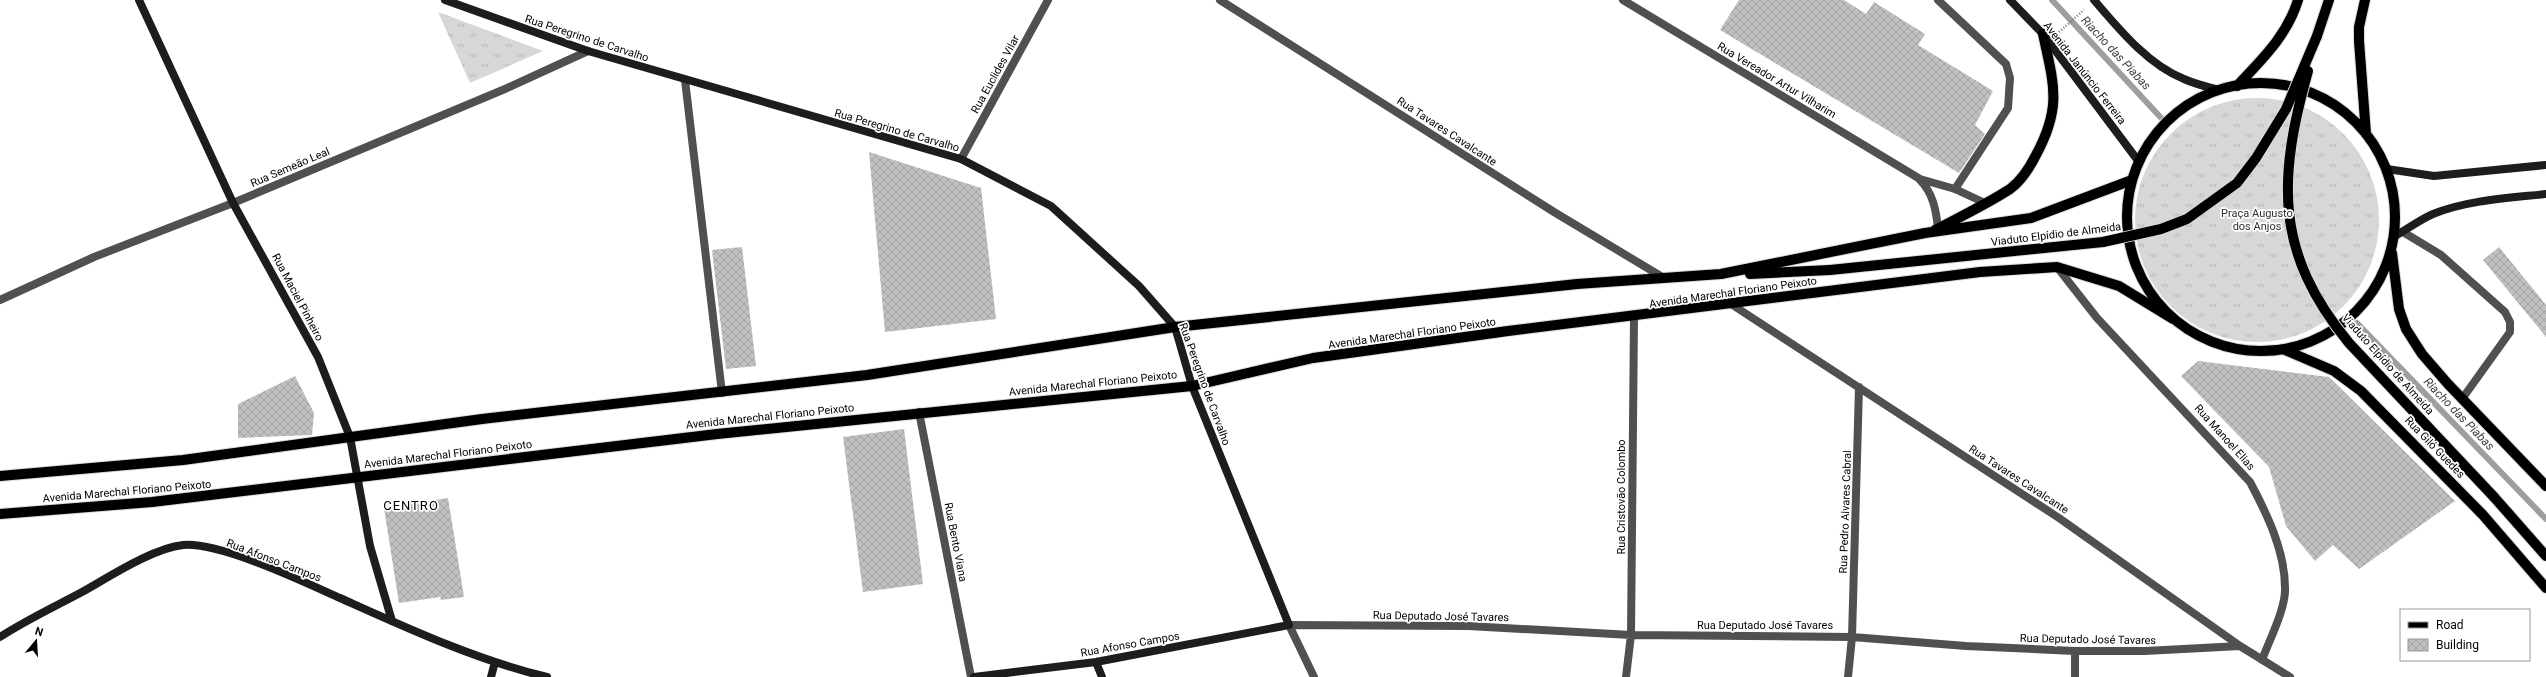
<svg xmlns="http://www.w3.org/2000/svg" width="2546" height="677" viewBox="0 0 2546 677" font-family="Roboto,sans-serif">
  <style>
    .grass { fill: url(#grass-tufts) }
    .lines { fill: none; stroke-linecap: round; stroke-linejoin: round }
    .stream { stroke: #9e9e9e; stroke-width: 6 }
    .building { fill: url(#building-cross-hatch) }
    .primary-casing { stroke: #dbdbdb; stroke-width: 12 }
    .path { stroke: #727272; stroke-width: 2.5; stroke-dasharray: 1 2; stroke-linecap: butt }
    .lane { stroke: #505050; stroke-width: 8 }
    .street { stroke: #505050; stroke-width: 8 }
    .secondary { stroke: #1d1d1d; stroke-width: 8 }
    .primary { stroke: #000; stroke-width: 10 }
    .primary-bridge-casing { stroke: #dbdbdb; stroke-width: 12; stroke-linecap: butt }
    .primary-bridge { stroke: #000; stroke-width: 10 }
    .labels { text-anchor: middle; stroke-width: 3.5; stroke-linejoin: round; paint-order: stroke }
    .street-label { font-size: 11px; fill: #000; stroke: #fff }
    .park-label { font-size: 11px; fill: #2e2e2e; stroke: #fff }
    .water-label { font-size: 12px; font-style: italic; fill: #3f3f3f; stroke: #fff }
    .quarter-label { font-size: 13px; letter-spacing: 1px; fill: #000; stroke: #fff }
  </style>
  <defs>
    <pattern id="grass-tufts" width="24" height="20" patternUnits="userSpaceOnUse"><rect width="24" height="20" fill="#d7d7d7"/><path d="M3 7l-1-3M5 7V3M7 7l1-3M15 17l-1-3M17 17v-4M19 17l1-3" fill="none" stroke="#b7b7b7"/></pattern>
    <pattern id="building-cross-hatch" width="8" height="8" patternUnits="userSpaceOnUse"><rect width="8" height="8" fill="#c0c0c0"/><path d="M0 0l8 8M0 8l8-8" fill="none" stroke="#a3a3a3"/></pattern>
  </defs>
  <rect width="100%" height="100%" fill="#fff"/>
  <path class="grass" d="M438,12L543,51L470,83Z
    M2135 220a122 122 0 1 1 244 0a122 122 0 1 1-244 0Z"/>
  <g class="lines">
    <path class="stream" d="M2052,0L2164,121
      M2357,323L2546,519"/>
  </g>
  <path class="building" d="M1739,0H1844L1866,14L1874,2L1925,34L1918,45L1993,91L1975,125L1985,134L1959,173L1720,30Z
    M869,152L981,188L996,319L885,332Z
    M742,247L756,366L726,369L712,250Z
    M2499,247L2546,305V337L2483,260Z
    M2198,361L2329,377L2455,501L2359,569L2333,545L2315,561L2286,526L2269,467L2181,376Z
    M295,376L314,413L312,435L238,438V404Z
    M904,429L923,584L863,592L843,437Z
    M448,498L464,597L441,600L440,597L399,603L384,508Z"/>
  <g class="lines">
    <defs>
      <path id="primary" d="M2365,0L2359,27V41L2366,134
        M2317,36L2329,0
        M2127 217a134 134 0 1 1 268 0a134 134 0 1 1-268 0Z
        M2237,86C2262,59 2287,36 2298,0
        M1935,230C1960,217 1987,204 2010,189C2021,181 2030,167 2036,155C2062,107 2054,85 2043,34
        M2392,253L2399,309L2406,329L2422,354L2448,384L2546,486
        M1750,274L1830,270
        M2285,350L2334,371L2361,391L2483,515L2546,588
        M0,476L183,460L482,419L867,375L1175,327L1577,284L1721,274L1925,233L2031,218L2132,180
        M2494,497L2546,556
        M0,514L152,502L717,434L1192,386L1313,358L1508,331L1980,272L2057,267L2119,286L2173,319"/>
    </defs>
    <use href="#primary" class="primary-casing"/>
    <path class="path" d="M2059,32L2084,10"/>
    <path class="lane" d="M1938,0L2006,64L2010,78L2008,108L1955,189
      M2403,232L2441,255L2505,312L2510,322V332L2462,399"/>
    <path class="street" d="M1220,0L1554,212L1664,278
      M1623,0L1920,179L1955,189L1985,203
      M685,80L722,393
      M961,159L1048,0
      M1920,180C1933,193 1936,210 1938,228
      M2057,267L2097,318L2250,482C2267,514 2285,551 2285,588C2286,608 2269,641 2262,660
      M0,300L94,257L233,203L505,89L588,51
      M1731,304L2059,518L2240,646L2290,677
      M919,412L971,677
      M2075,651V677
      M1314,677L1289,625L1468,626L1631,635L1852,637L1966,646L2075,651H2145L2240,646
      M1626,677L1631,635L1634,317
      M1848,677L1852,637L1859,387"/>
    <path class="secondary" d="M139,0L233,203L318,357L350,437L370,546L392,621
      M445,0L588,51L961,159L1051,206L1139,286L1175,327L1192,386L1289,625L1096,662L974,677
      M2010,0L2043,34L2139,162
      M2094,0C2118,28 2148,65 2184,79C2195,84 2207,87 2219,90
      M2387,169L2434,176L2546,165
      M2395,236C2408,229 2419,220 2433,214C2468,200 2509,198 2546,194
      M0,637C26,620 54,607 82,592C109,577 153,548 183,545C221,542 304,582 340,598C407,628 476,660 547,677
      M1096,662L1102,677
      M491,677L495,662"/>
    <use href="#primary" class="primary"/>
    <defs>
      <path id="primary-bridge" d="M2308,71C2278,179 2274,252 2349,343L2494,497
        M1830,270L2103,242L2161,229L2187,219L2237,183L2256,158L2286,109L2317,36"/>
    </defs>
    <use href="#primary-bridge" class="primary-bridge-casing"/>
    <use href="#primary-bridge" class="primary-bridge"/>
  </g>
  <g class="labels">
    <g class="street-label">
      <text transform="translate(587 38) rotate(18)" y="4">Rua Peregrino de Carvalho</text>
      <text transform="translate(2085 73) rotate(52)" y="4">Avenida Janúncio Ferreira</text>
      <text transform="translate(995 74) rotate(-61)" y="4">Rua Euclides Vilar</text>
      <text transform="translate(1777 80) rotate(31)" y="4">Rua Vereador Artur Vilharim</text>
      <text transform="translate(897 130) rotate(16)" y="4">Rua Peregrino de Carvalho</text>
      <text transform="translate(1447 131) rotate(33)" y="4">Rua Tavares Cavalcante</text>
      <text transform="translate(290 167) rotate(-23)" y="4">Rua Semeão Leal</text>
      <text transform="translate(2056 234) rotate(-7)" y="4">Viaduto Elpídio de Almeida</text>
      <text transform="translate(1733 292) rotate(-8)" y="4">Avenida Marechal Floriano Peixoto</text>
      <text transform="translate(298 297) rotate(62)" y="4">Rua Maciel Pinheiro</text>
      <text transform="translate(1412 333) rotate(-8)" y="4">Avenida Marechal Floriano Peixoto</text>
      <text transform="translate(2388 364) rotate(48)" y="4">Viaduto Elpídio de Almeida</text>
      <text transform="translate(1093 383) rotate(-6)" y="4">Avenida Marechal Floriano Peixoto</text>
      <text transform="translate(1205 384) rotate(70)" y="4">Rua Peregrino de Carvalho</text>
      <text transform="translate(770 416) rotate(-6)" y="4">Avenida Marechal Floriano Peixoto</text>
      <text transform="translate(2225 437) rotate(48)" y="4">Rua Manoel Elias</text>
      <text transform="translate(2435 447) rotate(46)" y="4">Rua Giló Guedes</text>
      <text transform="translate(448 454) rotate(-7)" y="4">Avenida Marechal Floriano Peixoto</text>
      <text transform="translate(2019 479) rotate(33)" y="4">Rua Tavares Cavalcante</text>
      <text transform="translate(127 491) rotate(-5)" y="4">Avenida Marechal Floriano Peixoto</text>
      <text transform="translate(1621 497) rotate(-90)" y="4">Rua Cristovão Colombo</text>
      <text transform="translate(1845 512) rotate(-88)" y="4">Rua Pedro Alvares Cabral</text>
      <text transform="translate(956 542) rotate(79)" y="4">Rua Bento Viana</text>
      <text transform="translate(274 560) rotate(21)" y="4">Rua Afonso Campos</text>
      <text transform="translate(1441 616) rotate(1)" y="4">Rua Deputado José Tavares</text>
      <text x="1765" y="629">Rua Deputado José Tavares</text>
      <text transform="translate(2088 639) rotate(1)" y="4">Rua Deputado José Tavares</text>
      <text transform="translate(1130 644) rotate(-10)" y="4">Rua Afonso Campos</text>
    </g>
    <g class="park-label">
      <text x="2257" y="217">Praça Augusto<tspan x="2257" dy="13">dos Anjos</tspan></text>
    </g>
    <g class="water-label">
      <text transform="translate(2116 53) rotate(47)" y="4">Riacho das Piabas</text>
      <text transform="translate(2459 414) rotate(46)" y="4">Riacho das Piabas</text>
    </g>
    <g class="quarter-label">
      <text x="411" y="510">CENTRO</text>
    </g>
  </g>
  <rect x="2400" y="609" width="130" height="52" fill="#ffffff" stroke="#999999"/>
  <rect x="2408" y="622" width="20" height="6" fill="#000000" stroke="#999999"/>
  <text x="2436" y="629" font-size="12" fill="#000000">Road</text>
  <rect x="2408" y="639" width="20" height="12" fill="url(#building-cross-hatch)" stroke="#999999"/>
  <text x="2436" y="649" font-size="12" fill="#000000">Building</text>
  <g transform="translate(36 641) rotate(18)" stroke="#ffffff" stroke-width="3" paint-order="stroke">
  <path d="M0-3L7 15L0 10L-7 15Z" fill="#000000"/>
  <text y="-6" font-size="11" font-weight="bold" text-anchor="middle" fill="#000000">N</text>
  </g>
</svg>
